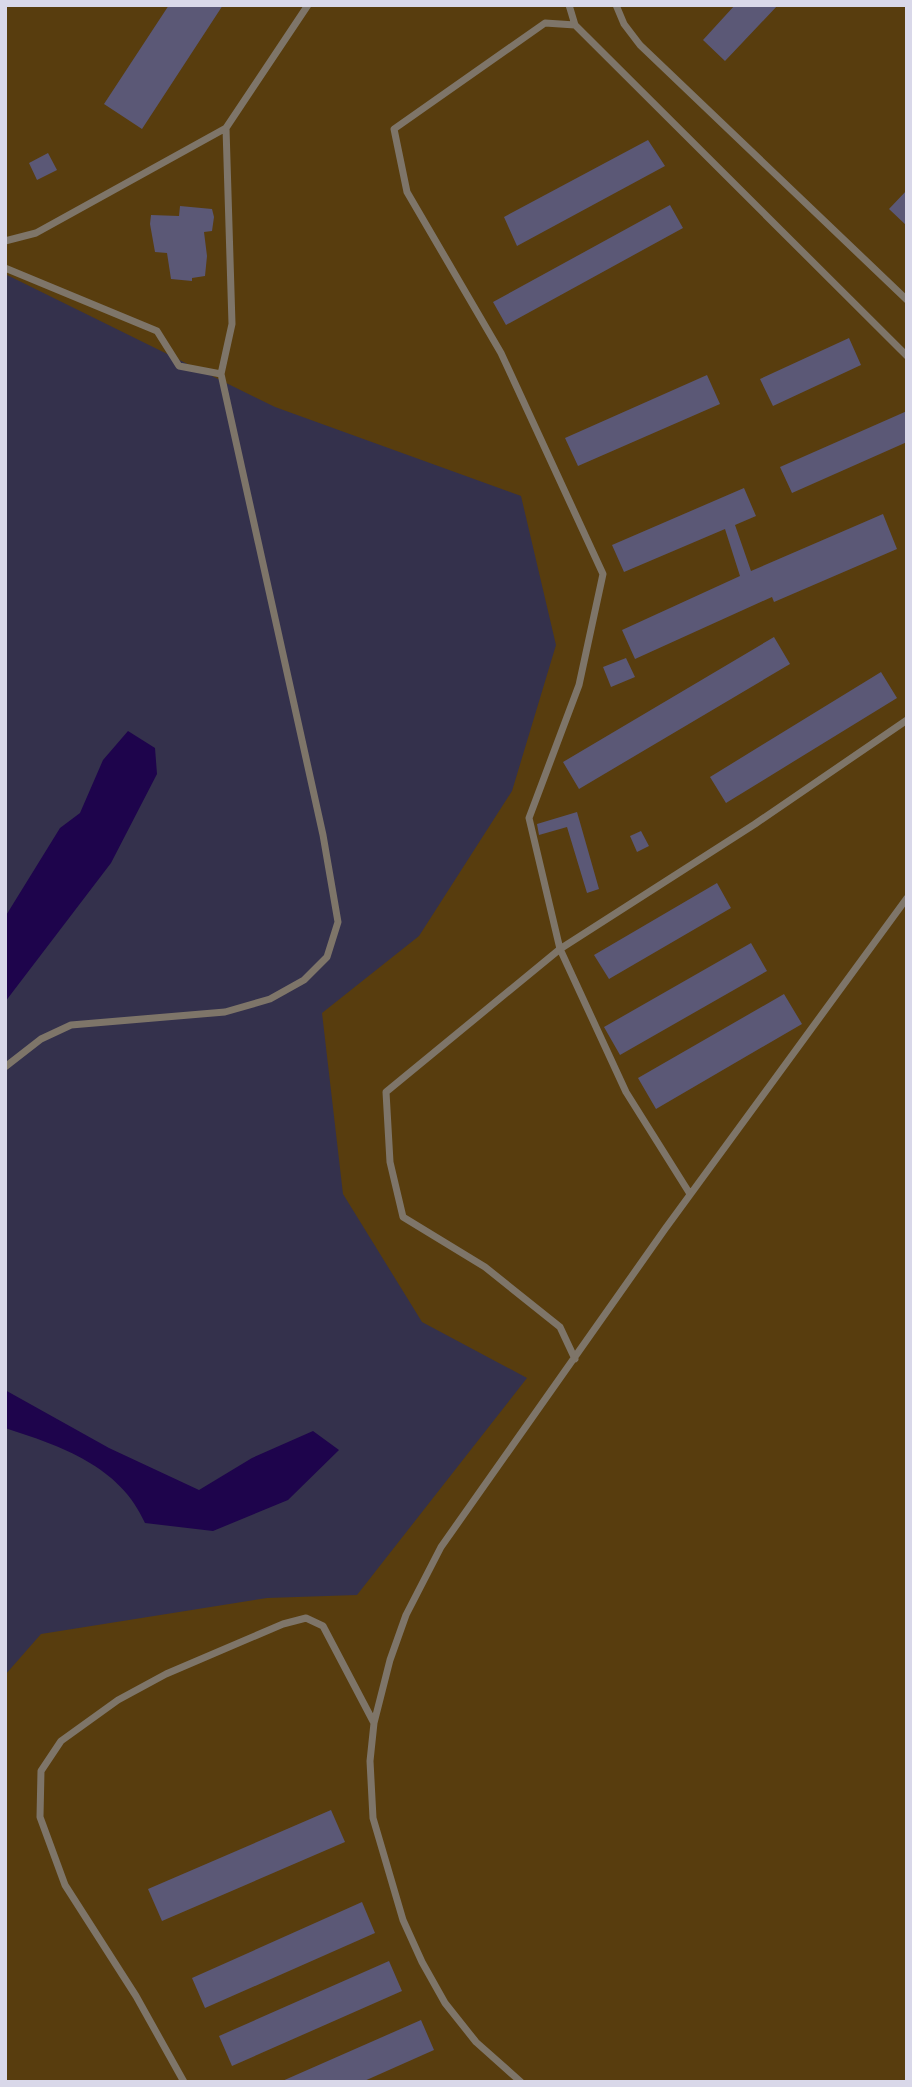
<svg xmlns="http://www.w3.org/2000/svg" width="912" height="2087" viewBox="0 0 912 2087" font-family="Literata,serif">
  <style>
    .green { fill: #583d0e }
    .water { fill: #1e044c }
    .building { fill: #5b5876 }
    .lines { fill: none; stroke-linecap: round; stroke-linejoin: round }
    .lane { stroke: #7e7569; stroke-width: 7 }
  </style>
  <rect width="100%" height="100%" fill="#34314c"/>
  <path class="green" d="M5,5H907V2082H5V1675L41,1634L267,1598L357,1595L527,1378L422,1322L343,1194L322,1013L419,936L512,791L556,645L521,496L275,407L5,274Z"/>
  <path class="water" d="M128,731L155,748L157,774L111,863L5,1002V917L60,828L80,813L103,760Z
    M5,1390L109,1448L199,1490L252,1458L313,1431L339,1450L288,1500L213,1531L145,1523C120,1466 61,1446 5,1428Z"/>
  <path class="building" d="M169,5H223L142,129L104,104Z
    M735,5H778L725,61L703,40Z
    M648,140L665,166L517,246L504,217Z
    M48,153L57,170L37,180L29,163Z
    M907,190V226L889,209Z
    M670,205L683,228L506,325L493,302Z
    M180,206L212,209L214,217L212,231L204,232L207,256L205,276L192,278V281L171,279L167,253L155,252L150,224L151,215L179,216Z
    M849,338L861,365L773,406L760,379Z
    M707,375L720,404L578,466L565,438Z
    M907,411V442L792,493L780,467Z
    M744,488L756,516L735,525L751,571L883,514L897,549L774,602L772,597L635,659L622,630L740,576L725,529L624,572L612,545Z
    M774,637L790,664L579,789L563,762Z
    M626,658L635,677L611,687L603,667Z
    M881,672L897,698L726,803L710,777Z
    M577,812L599,889L587,893L567,827L539,835L537,824Z
    M641,831L649,846L637,852L630,836Z
    M717,883L731,908L609,979L594,955Z
    M751,943L767,971L620,1055L604,1027Z
    M784,994L802,1024L656,1109L638,1078Z
    M331,1810L345,1842L162,1921L148,1889Z
    M362,1902L375,1933L205,2008L192,1978Z
    M389,1961L402,1991L232,2066L219,2036Z
    M421,2020L434,2050L362,2082H280Z"/>
  <g class="lines">
    <path class="lane" d="M569,5L575,25L907,356
      M616,5L624,24L640,45L907,300
      M575,25L545,23L394,129L407,192L501,353L603,574L579,685L529,818L560,949L626,1092L690,1194
      M5,241L36,233L226,128
      M5,268L157,331L179,366L221,374
      M5,1067L41,1039L71,1025L225,1012L270,999L304,980L327,957L338,922L323,835L221,374L232,324L226,128L308,5
      M575,1359L560,1327L485,1267L403,1217L390,1162L386,1092L560,949L755,824L907,720
      M374,1723L390,1660L406,1615L441,1547L665,1229L907,898
      M184,2082L136,1996L65,1885L40,1817L41,1771L61,1741L118,1700L166,1674L283,1624L306,1618L323,1626L374,1723L370,1761L373,1818L403,1920L422,1962L445,2003L476,2042L521,2082"/>
  </g>
  <rect width="912" height="2087" fill="none" stroke="#d9d8e9" stroke-width="14"/>
</svg>
